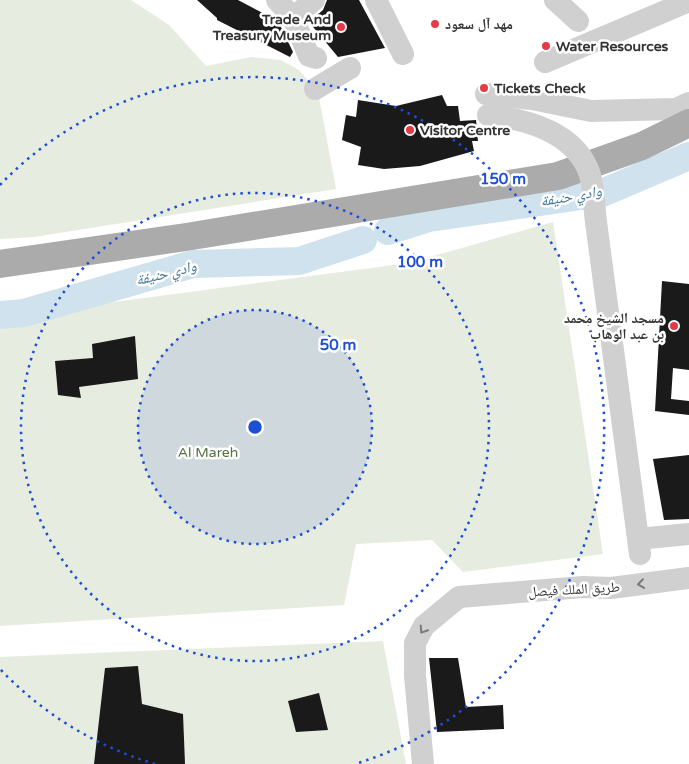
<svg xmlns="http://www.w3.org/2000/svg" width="689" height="764" viewBox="0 0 689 764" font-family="'Varela Round','Noto Naskh Arabic',sans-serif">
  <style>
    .green { fill: #e6ecdf }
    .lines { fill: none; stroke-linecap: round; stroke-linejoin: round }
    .river { stroke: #cfe2ee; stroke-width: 28 }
    .building { fill: #1a1a1a }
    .minor { stroke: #d0d0d0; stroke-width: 22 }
    .major { stroke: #ababab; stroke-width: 28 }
    .minor-bridge { stroke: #d0d0d0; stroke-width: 22 }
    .oneway { stroke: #7a7a7a }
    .ring { fill: none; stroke: #1d4ed8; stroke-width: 2.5; stroke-dasharray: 2.5 5 }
    .poi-dot { fill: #e63946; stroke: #fff; stroke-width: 2 }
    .labels { text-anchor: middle; stroke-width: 5; stroke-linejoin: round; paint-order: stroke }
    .poi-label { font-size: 14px; font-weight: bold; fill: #333; stroke: #fff; text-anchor: start }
    .park-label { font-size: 14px; fill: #56703f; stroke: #fff }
    .street-label { font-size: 14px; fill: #333; stroke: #fff }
    .water-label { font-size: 15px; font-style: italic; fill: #3f7597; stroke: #fff }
    .centre { fill: #1d4ed8; stroke: #fff; stroke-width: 2.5 }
    .ring-label { font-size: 15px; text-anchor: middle; font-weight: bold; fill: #1d4ed8; stroke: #fff; stroke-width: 5; stroke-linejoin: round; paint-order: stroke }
  </style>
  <rect width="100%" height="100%" fill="#fff"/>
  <path class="green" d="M0,0H131L169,25L206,66L251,57L281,60L299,70L318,92L336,189L34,237L0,239Z
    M553,222L603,554L463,572L432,540L356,544L344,605L0,626V317L409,263Z
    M383,641L406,764H0V657Z"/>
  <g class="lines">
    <path class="river" d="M388,231L429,218L602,193L689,156
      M0,315L24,313L193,264L299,261L363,240"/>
  </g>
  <path class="building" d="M197,0H238L278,21L293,52L290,57L217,20V18Z
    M327,0H359L385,48L338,57L309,22L323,10Z
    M442,95L447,106H458L460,121L476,120L478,141H472L474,151L420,166L384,169L358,165L361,147L342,140L346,115L356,117L358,100L396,106Z
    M662,281L689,284V370L673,368L671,399L689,401V415L655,411Z
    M135,336L138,379L79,387L81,398L58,395L55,361L93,358L92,344Z
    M689,455V519L664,520L653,459Z
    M429,658H458L466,707L503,705L504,729L437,732Z
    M138,666L142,704L183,714L185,764H94L105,668Z
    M319,693L328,730L296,732L288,701Z"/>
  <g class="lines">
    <path class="minor" d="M277,0L293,18L309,56L316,58
      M376,0L403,54
      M555,0L578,21
      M293,18L314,0
      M545,62L689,1
      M315,89L350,68
      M486,94L532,99L591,111L676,109L689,103
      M596,222L640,554
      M638,539L689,534
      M423,764L415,675V643L424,626L459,597L583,587L611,588L689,578"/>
    <path class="major" d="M0,264L186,237L558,176L642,146L689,123"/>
    <path class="minor-bridge" d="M488,115C527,119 577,133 590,175C594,189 594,207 596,222"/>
  </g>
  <defs><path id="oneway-chevron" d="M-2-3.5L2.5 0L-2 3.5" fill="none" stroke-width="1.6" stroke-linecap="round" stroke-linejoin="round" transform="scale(1.25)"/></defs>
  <g class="oneway">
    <use href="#oneway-chevron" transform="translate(641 584) rotate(172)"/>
    <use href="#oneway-chevron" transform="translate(423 630) rotate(123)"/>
  </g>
  <circle cx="255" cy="427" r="117" fill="#1d4ed8" fill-opacity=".12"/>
  <g class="ring">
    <circle cx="255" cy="427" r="117"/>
    <circle cx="255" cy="427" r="234"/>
    <path d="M155 764A351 351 0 0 1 0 669M0 185A351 351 0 1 1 355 764"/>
  </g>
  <g class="poi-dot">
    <circle cx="435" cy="24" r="5"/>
    <circle cx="341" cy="27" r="5"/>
    <circle cx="546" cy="46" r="5"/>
    <circle cx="484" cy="88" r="5"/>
    <circle cx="410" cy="130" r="5"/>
    <circle cx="674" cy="326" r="5"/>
  </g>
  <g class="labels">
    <g class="poi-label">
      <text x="331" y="24" text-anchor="end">Trade And<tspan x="331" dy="16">Treasury Museum</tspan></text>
      <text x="445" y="29">مهد آل سعود</text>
      <text x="556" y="51">Water Resources</text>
      <text x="494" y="93">Tickets Check</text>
      <text x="420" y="135">Visitor Centre</text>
      <text x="664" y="323" text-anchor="end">مسجد الشيخ محمد<tspan x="664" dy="16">بن عبد الوهاب</tspan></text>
    </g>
    <g class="park-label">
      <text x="208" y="457">Al Mareh</text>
    </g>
    <g class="street-label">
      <text transform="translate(574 589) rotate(-3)" y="5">طريق الملك فيصل</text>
    </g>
    <g class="water-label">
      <text transform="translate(571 196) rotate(-10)" y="5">وادي حنيفة</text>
      <text transform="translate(166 273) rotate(-14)" y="5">وادي حنيفة</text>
    </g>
  </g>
  <circle cx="255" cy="427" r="8" class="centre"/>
  <g class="ring-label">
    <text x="503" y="184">150 m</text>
    <text x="420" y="267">100 m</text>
    <text x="338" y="350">50 m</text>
  </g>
</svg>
